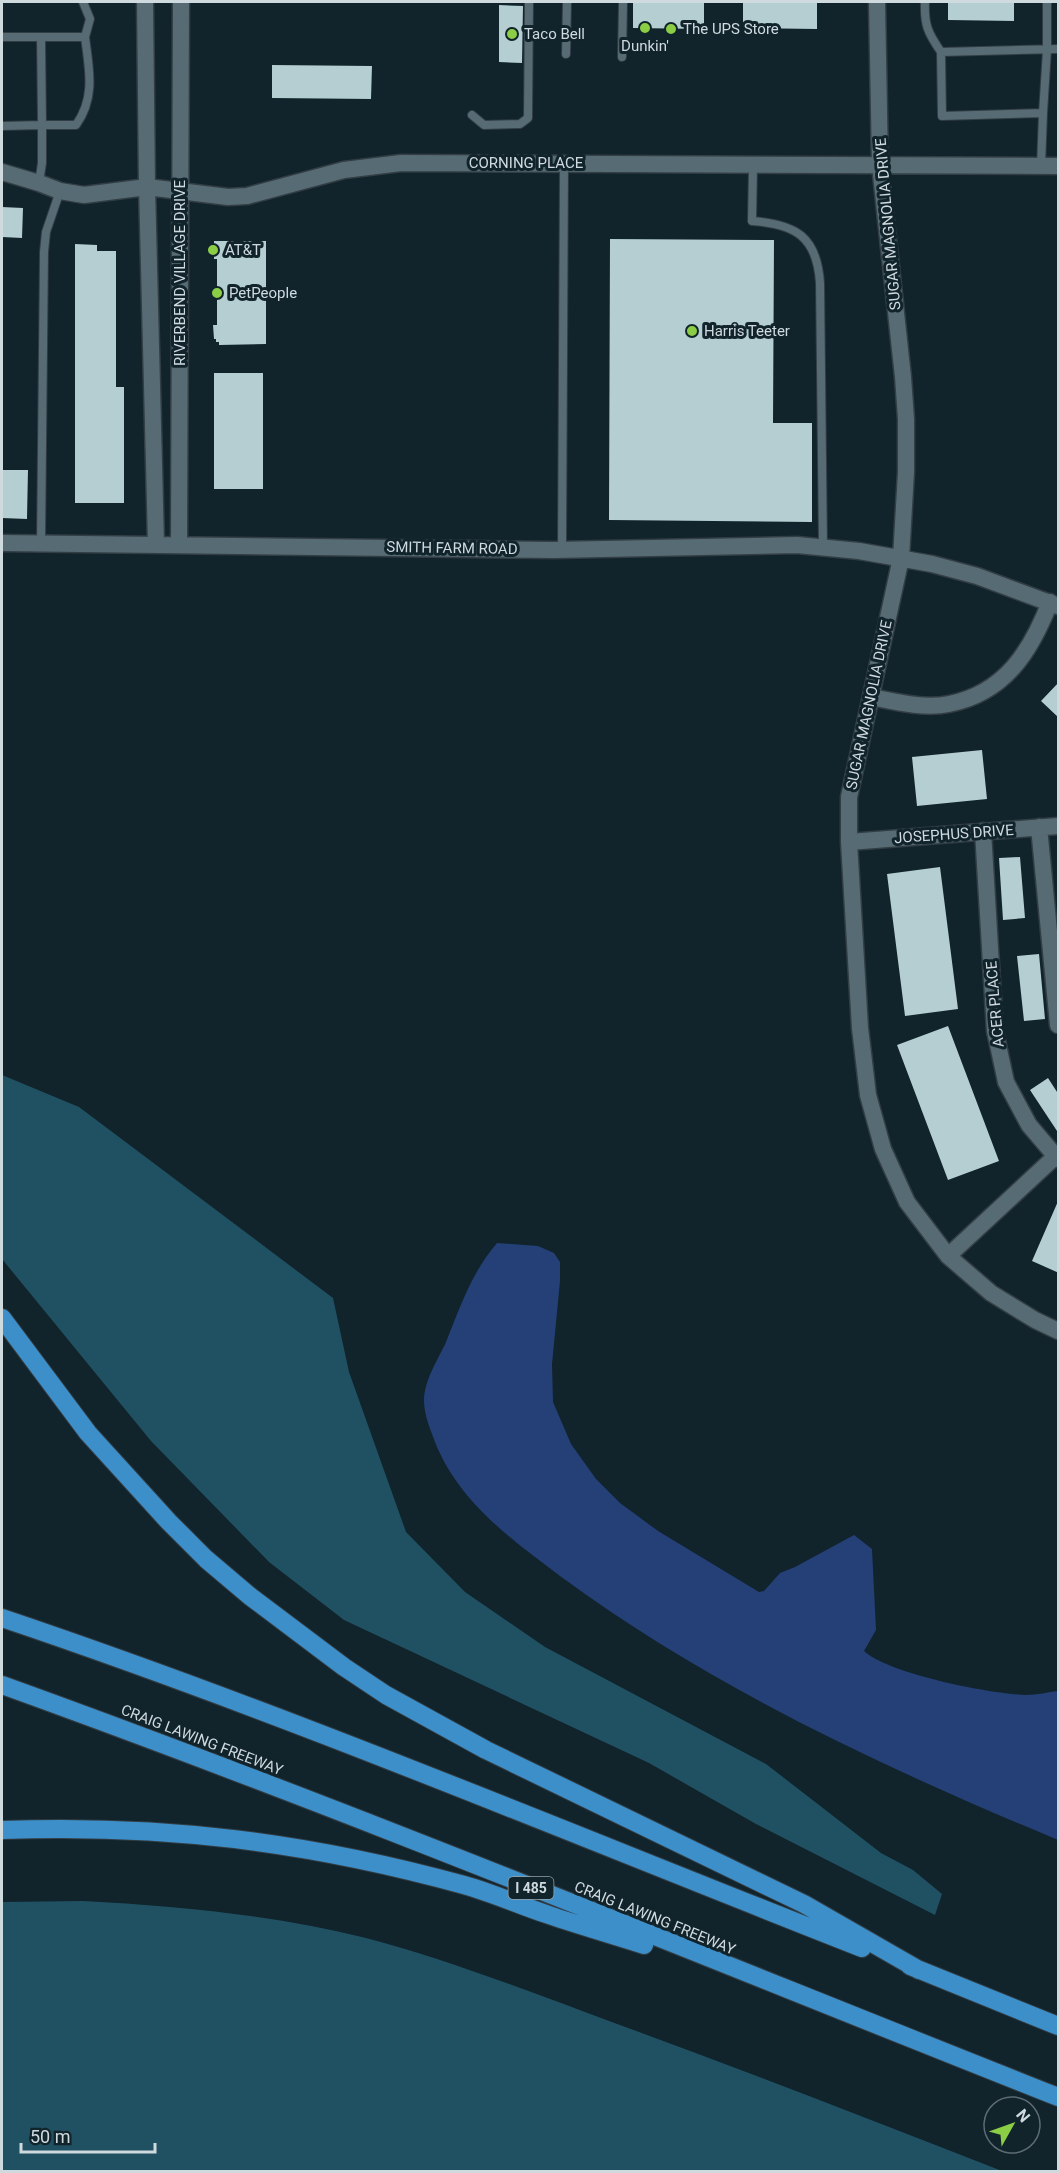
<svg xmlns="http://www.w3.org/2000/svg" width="1060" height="2173" viewBox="0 0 1060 2173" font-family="Roboto,sans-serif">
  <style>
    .forest { fill: #205163 }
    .water { fill: #244077 }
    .building { fill: #b4ced1 }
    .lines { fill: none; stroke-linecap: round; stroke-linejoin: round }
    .service-casing { stroke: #323d44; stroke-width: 10 }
    .minor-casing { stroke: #323d44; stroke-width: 19 }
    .motorway-casing { stroke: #323d44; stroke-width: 20 }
    .service { stroke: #566b73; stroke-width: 8 }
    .minor { stroke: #566b73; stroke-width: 16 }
    .motorway { stroke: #3d8fca; stroke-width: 18 }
    .poi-dot { fill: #8bce46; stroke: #11232b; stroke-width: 2 }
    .labels { text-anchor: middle; stroke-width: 6; stroke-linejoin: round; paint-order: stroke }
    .shield { fill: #11232b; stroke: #96a3a9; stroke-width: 1.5 }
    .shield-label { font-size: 14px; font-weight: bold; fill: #cfdadf }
    .poi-label { font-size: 15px; fill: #cfdadf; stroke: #11232b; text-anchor: start }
    .street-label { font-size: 15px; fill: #cfdadf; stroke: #11232b }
  </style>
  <rect width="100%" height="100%" fill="#11232b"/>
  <path class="forest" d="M2,1075L79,1107L333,1298L349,1372L406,1532L465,1592L545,1647L766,1764L881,1853L913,1870L942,1894L935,1915L756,1824L649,1763L344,1620L269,1562L151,1441L2,1259Z
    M83,1901C178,1906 273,1915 366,1938C449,1960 528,1991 609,2021C741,2069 871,2120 1002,2171H2V1902Z"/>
  <path class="water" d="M497,1243L538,1246L554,1253L560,1262V1281L552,1364L553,1402L571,1444L596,1479L620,1503L658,1531L759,1592L764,1591L780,1573L795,1567L854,1535L872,1549L876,1630L864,1651C889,1674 991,1694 1026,1695C1037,1695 1048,1692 1058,1691V1840C885,1768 712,1688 560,1576C508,1537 454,1498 432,1434C428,1424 424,1411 424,1401C424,1380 438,1360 446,1342C460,1307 472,1272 497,1243Z"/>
  <path class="building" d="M633,2H704V29L633,28Z
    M743,2H817V29L743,28Z
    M948,2H1014V21L948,20Z
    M499,5L523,6L522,63L499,62Z
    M272,65L372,66L371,99L272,98Z
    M2,207L23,208L22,238L2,237Z
    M610,239L774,240L773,423H812V522L609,520Z
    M214,241H266V344L219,345V342H216V339H214L213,325H217V259H214Z
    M75,244L97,245V251H116V387H124V503H75Z
    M214,373H263V489H214Z
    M2,470H28L27,519L2,518Z
    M1059,682V718L1041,701Z
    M982,750L987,799L917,806L912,757Z
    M1020,857L1025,918L1003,920L999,858Z
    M940,867L958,1009L905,1016L887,874Z
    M1039,954L1045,1019L1024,1021L1017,956Z
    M948,1026L999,1161L948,1180L897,1045Z
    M1048,1078L1059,1095V1134L1030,1090Z
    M1059,1199V1273L1032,1261Z"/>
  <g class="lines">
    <defs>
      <path id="service" d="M83,2L90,19L85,37
        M925,2C924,25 928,33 941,52
        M2,37H85C89,69 96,97 76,125H42V163L39,183
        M566,54L567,2
        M622,57L623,2
        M1043,113L1047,50V2
        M472,115L484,125L520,124L528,118L529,2
        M2,126L42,125L41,37
        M753,166L752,221C796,224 817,237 820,283L823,547
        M1041,166L1043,113L942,116L941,52L1058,49
        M41,543L44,252L46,232L60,191
        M562,549L564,163"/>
      <path id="minor" d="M145,2L147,187L156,544
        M877,2L880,165L903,377L906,419V472L901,558L849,797V842L860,1028L868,1095L883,1149L907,1202L948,1256L991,1293L1035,1320L1058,1331
        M2,172L39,183L60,191L84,195L147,187L228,197L247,196L344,170L401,163L1058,166
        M2,543L554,550L797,545L859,551L932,564L977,576L1058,606
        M179,545L181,2
        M871,697C896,702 924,709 949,704C1005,693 1031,651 1050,602
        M1039,827L1058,1025
        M983,831L995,1031L1006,1082L1029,1125L1058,1159
        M849,842L1058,826
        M948,1256L1058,1154"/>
      <path id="motorway" d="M2,1318L88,1433L169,1522L206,1559L251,1597L344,1667L386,1695L486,1750L804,1904L919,1970
        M2,1618C293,1716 576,1836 862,1948
        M2,1685C357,1813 707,1958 1058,2097
        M2,1830C163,1824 308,1842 464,1885C493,1893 521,1906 549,1915C581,1926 613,1935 644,1945
        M910,1966L1058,2026"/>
    </defs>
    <use href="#service" class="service-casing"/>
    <use href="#minor" class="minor-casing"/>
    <use href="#motorway" class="motorway-casing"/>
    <use href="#service" class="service"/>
    <use href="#minor" class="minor"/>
    <use href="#motorway" class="motorway"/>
  </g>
  <g class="poi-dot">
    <circle cx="645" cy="28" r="6"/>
    <circle cx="671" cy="29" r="6"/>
    <circle cx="512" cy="34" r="6"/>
    <circle cx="213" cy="250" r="6"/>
    <circle cx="217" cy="293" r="6"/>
    <circle cx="692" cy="331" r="6"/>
  </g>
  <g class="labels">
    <rect class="shield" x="508.5" y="1877" width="45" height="22" rx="4.5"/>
    <g class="shield-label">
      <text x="531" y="1893">I 485</text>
    </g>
    <g class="poi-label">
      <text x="683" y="34">The UPS Store</text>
      <text x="524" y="39">Taco Bell</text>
      <text x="645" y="51" text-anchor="middle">Dunkin'</text>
      <text x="225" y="255">AT&amp;T</text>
      <text x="229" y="298">PetPeople</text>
      <text x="704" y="336">Harris Teeter</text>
    </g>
    <g class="street-label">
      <text x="526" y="168">CORNING PLACE</text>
      <text transform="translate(888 224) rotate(-95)" y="5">SUGAR MAGNOLIA DRIVE</text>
      <text transform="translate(180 273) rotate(-90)" y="5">RIVERBEND VILLAGE DRIVE</text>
      <text transform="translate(452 548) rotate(1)" y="5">SMITH FARM ROAD</text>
      <text transform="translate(869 705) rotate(-78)" y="5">SUGAR MAGNOLIA DRIVE</text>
      <text transform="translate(954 834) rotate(-4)" y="5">JOSEPHUS DRIVE</text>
      <text transform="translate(995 1004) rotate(-95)" y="5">ACER PLACE</text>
      <text transform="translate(202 1740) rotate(21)" y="5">CRAIG LAWING FREEWAY</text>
      <text transform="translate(655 1918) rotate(22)" y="5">CRAIG LAWING FREEWAY</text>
    </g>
  </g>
  <rect width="1060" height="2173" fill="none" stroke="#cfdadf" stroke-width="6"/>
  <g transform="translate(1012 2125) rotate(50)"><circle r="28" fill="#11232b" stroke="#5d6c73" stroke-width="1.5"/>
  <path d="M0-4.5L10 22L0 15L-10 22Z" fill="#8bce46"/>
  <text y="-9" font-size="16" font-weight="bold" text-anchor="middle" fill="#cfdadf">N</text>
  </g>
  <path d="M21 2143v9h134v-9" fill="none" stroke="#cfdadf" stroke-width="3"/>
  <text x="30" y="2143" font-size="18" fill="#cfdadf" stroke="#11232b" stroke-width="4.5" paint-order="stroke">50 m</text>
</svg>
